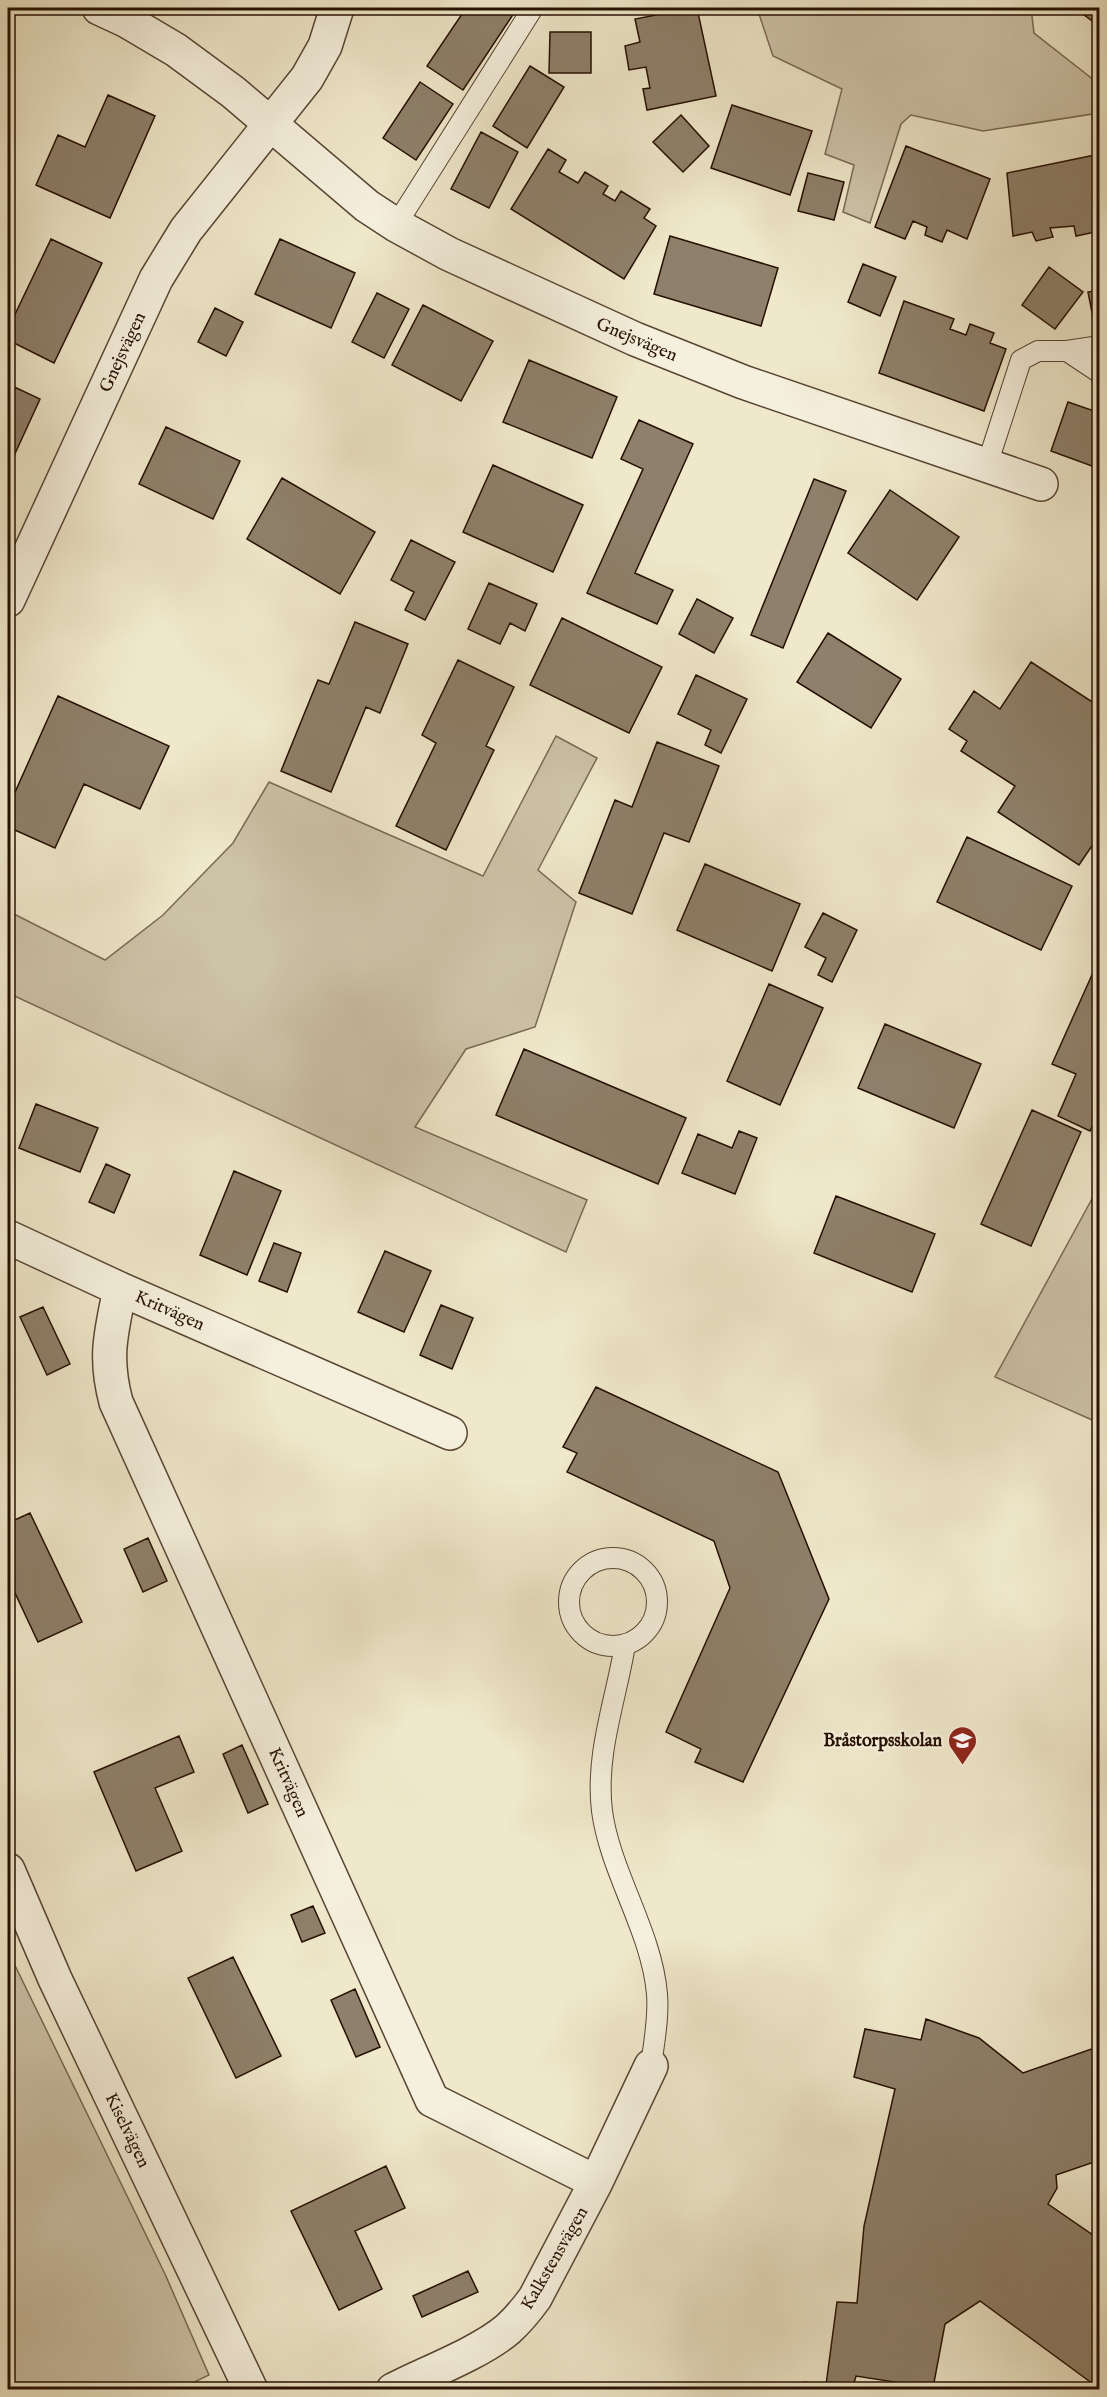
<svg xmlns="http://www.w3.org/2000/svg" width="1107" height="2397" viewBox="0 0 1107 2397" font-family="'IM FELL English',serif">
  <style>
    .green { fill: #cdc3a8; stroke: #796a54; stroke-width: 1.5 }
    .building { fill: #8e806a; stroke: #251001; stroke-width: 1.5 }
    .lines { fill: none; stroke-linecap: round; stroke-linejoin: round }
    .service-casing { stroke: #584633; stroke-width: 22 }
    .minor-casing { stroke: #584633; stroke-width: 36 }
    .service { stroke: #f5f0dd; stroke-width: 20 }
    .minor { stroke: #f5f0dd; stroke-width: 33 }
    .labels { text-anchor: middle; stroke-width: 4.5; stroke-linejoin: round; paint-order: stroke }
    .street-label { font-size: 18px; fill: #251001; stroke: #f5f0dd }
    .poi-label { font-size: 18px; font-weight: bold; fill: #251001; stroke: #f5f0dd; text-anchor: end }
  </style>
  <rect width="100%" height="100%" fill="#efe8ca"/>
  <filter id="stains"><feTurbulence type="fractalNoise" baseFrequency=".00333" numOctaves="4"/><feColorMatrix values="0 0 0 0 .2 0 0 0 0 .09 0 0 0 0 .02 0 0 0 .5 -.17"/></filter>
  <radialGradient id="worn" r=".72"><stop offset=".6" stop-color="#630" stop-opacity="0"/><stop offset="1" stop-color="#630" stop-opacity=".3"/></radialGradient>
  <path class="green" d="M757,8H1031L1034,33L1099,84V113L983,131L911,115L901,124L870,223L843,212L854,165L825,154L842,89L773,56Z
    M556,736L597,758L538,870L576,902L535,1027L466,1049L415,1127L587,1200L566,1252L8,993V911L105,960L163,915L233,843L269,782L483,876Z
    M1099,1186V1423L995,1377Z
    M8,1951L165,2274L209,2375L180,2389H8Z"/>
  <path class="building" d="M466,8H512L516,10L463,90L427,66Z
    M692,8H697L716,96L647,110L643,89L650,88L646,67L629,70L625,46L640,42L635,19Z
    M1075,8H1100V27Z
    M550,32H591V73H549Z
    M530,66L564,87L527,148L493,126Z
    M420,82L453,104L416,160L383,138Z
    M108,95L155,116L110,218L36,185L58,135L85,147Z
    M732,105L812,131L790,195L711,168Z
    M681,115L709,146L683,172L653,142Z
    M481,132L518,152L489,208L451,189Z
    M906,146L990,179L967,239L947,230L942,242L925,235L927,227L913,221L905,239L875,227Z
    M548,149L566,160L559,172L578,183L585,172L608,186L603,194L615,201L621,191L650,209L644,218L656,226L624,279L511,209Z
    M1100,154V231L1076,236L1074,226L1050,228L1053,237L1036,241L1032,232L1013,236L1007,173Z
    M808,173L844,182L834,220L798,211Z
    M670,236L778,268L761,326L654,294Z
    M51,239L102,263L54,363L8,340V329Z
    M280,239L355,273L331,328L255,294Z
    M863,264L896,277L880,316L848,302Z
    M1049,267L1083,292L1055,329L1022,305Z
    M1100,290V332L1096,333L1088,292Z
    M377,293L409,309L384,358L352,342Z
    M904,301L954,319L950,329L966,335L970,324L994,333L990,343L1006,349L984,411L879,373Z
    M423,305L493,341L461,401L392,365Z
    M215,308L243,322L226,356L198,342Z
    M529,360L617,397L592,458L503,422Z
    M8,384L40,399L8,469Z
    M1068,402L1100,413V469L1051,451Z
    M639,420L693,444L635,573L673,590L657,624L587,593L643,469L621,459Z
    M166,427L240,461L213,519L139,484Z
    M493,465L583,505L553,572L463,532Z
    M282,478L375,532L340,594L247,539Z
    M814,479L846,491L783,648L751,635Z
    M890,490L959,537L917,600L848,553Z
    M411,540L455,562L425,620L405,610L414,592L391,580Z
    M489,583L537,604L525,631L510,623L500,644L468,629Z
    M697,599L733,618L714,653L679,634Z
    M562,618L662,667L629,733L530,685Z
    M355,622L408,644L380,713L366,707L331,792L281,771L318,680L329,684Z
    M828,633L901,679L871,728L797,682Z
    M458,660L514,687L486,746L494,750L446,850L396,826L436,743L422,735Z
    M1031,662L1100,707V834L1079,865L998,812L1015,786L961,751L967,741L949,729L974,691L1000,709Z
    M696,675L747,699L721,753L705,745L711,730L678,714Z
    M58,696L169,746L140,809L84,784L55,848L8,827V808Z
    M657,742L719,766L689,842L664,833L632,914L579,893L615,800L632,807Z
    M967,837L1072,886L1041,950L937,902Z
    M705,864L800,904L772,971L677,930Z
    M823,913L857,930L832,982L818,975L826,958L805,947Z
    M1100,957V1110L1090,1131L1058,1116L1076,1074L1052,1064Z
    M769,984L823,1008L780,1105L727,1081Z
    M885,1024L981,1064L954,1128L858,1088Z
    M524,1049L686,1118L658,1184L496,1115Z
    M36,1104L98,1128L80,1172L19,1148Z
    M1032,1110L1081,1132L1031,1246L981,1224Z
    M739,1131L757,1138L735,1194L682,1173L698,1134L732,1148Z
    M106,1164L130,1175L114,1213L89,1202Z
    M234,1171L281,1191L247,1275L200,1255Z
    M836,1196L935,1234L912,1292L814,1253Z
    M274,1243L301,1253L287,1292L259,1281Z
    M385,1251L431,1271L404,1332L358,1312Z
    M441,1305L473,1318L452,1369L420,1355Z
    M43,1307L70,1364L47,1375L20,1317Z
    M596,1387L778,1472L829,1599L743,1782L695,1762L701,1749L666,1732L730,1588L714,1541L567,1472L577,1453L563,1447Z
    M30,1513L82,1622L38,1642L8,1578V1523Z
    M148,1538L167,1581L143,1592L124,1549Z
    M179,1736L194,1772L155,1788L182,1851L136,1871L94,1772Z
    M242,1745L268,1804L248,1813L223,1754Z
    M313,1906L325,1933L302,1942L291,1915Z
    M233,1957L281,2056L236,2078L188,1978Z
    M355,1989L380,2047L356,2057L331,2000Z
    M926,2019L979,2038L1023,2073L1100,2046V2160L1056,2175L1057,2188L1048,2204L1100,2240V2389L980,2301L945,2324L933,2388L856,2376L852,2390H802L804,2382L826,2385L837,2302L857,2303L864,2226L895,2089L854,2077L865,2029L921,2040Z
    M386,2166L405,2208L355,2231L382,2289L339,2310L291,2211Z
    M468,2271L478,2292L422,2317L413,2296Z"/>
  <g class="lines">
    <defs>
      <path id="service" d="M396,225L533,8
        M1067,351L1100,373
        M987,465L1021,360L1038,351H1067L1100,346
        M569 1602a44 44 0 1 1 88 0a44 44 0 1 1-88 0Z
        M625,1645C616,1700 595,1754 602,1811C610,1872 652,1932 657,1994C659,2017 654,2043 651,2066"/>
      <path id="minor" d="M99,8L127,21L176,50L233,92L367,206L396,225L449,254L635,339L743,382L1041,484
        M8,600L156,279L186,230L307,78L325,46L337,8
        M8,1237L120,1289L450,1433
        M120,1289C111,1333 104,1357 116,1402L432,2100L596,2182
        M8,1870L55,1979L251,2390
        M393,2390C426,2373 480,2353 508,2329C518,2320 527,2309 535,2298L596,2182L651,2066"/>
    </defs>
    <use href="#service" class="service-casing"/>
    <use href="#minor" class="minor-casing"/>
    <use href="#service" class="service"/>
    <use href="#minor" class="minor"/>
  </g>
  <defs>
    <symbol id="school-pin" viewBox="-11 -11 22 30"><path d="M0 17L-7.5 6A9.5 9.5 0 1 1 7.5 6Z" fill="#8f2418" stroke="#f5f0dd"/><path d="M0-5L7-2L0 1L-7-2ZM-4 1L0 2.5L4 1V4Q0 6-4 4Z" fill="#fff"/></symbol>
  </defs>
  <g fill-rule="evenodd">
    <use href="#school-pin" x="946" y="1724" width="33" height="45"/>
  </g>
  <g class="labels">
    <g class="street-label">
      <text transform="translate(637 339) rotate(23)" y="6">Gnejsvägen</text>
      <text transform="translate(122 352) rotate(-65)" y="6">Gnejsvägen</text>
      <text transform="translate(170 1310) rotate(24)" y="6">Kritvägen</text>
      <text transform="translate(289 1782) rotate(66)" y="6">Kritvägen</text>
      <text transform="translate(128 2130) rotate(64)" y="6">Kiselvägen</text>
      <text transform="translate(554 2258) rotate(-60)" y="6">Kalkstensvägen</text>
    </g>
    <g class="poi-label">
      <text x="942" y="1746">Bråstorpsskolan</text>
    </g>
  </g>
  <rect width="1107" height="2397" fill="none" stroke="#efe8ca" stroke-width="30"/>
  <rect x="9" y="9" width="1089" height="2379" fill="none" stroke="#251001" stroke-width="3"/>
  <rect x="15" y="15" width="1077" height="2367" fill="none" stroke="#251001" stroke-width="1.5"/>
  <rect width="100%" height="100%" filter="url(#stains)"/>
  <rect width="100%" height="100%" fill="url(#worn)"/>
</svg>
